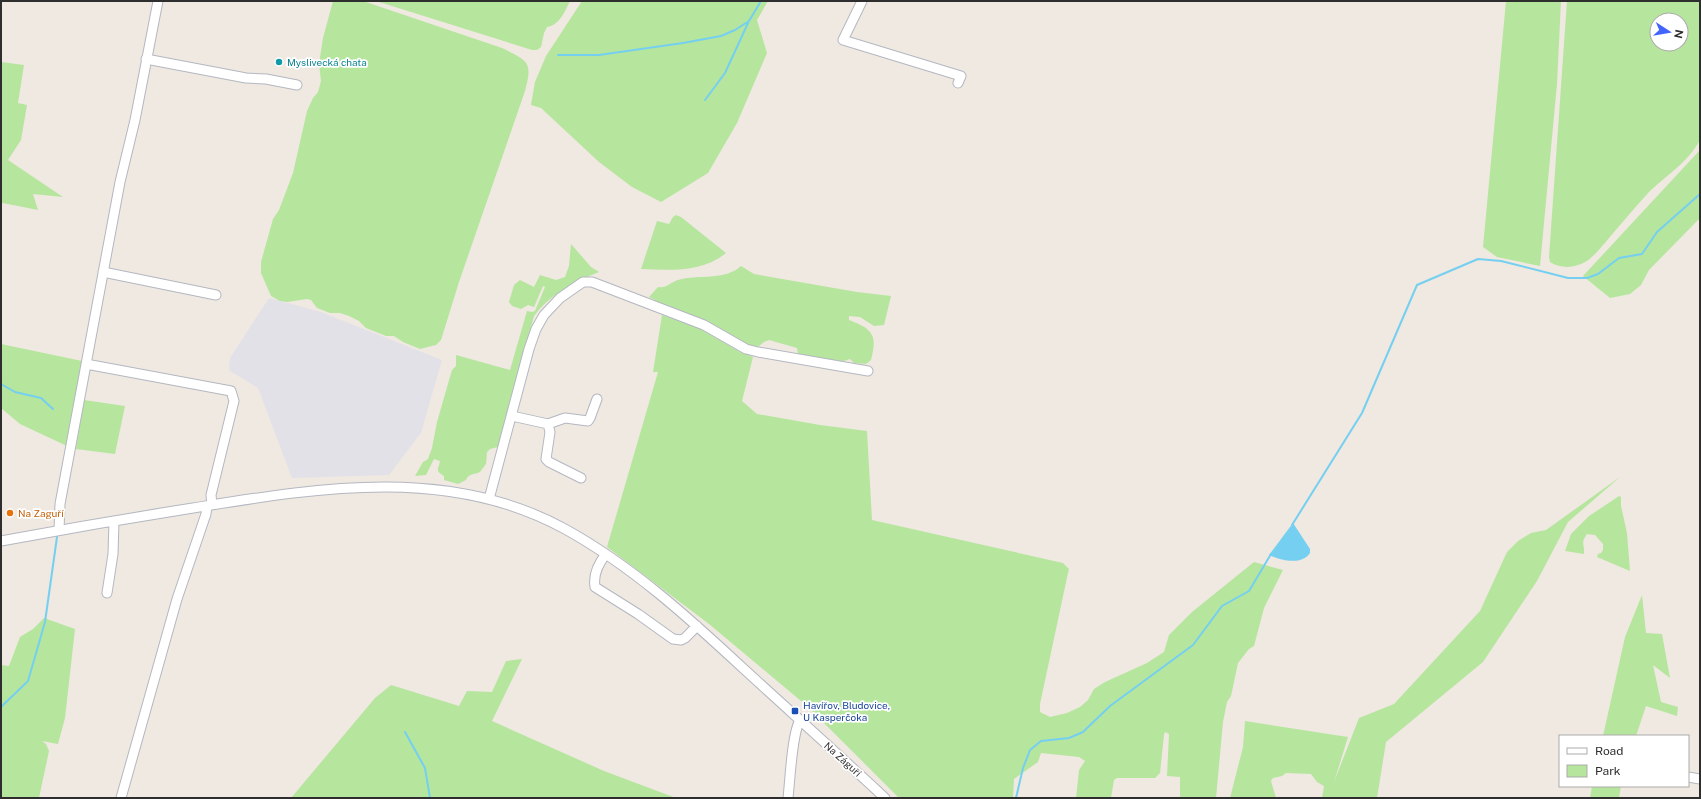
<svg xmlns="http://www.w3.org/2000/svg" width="1701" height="799" viewBox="0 0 1701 799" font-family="'Public Sans',sans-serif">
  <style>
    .industrial { fill: #e3e1e8 }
    .green { fill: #b6e59e; fill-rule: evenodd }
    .water { fill: #75cff0 }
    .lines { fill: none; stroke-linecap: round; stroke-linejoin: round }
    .stream { stroke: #75cff0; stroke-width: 2 }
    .minor-casing { stroke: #b4b7c1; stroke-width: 11 }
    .minor { stroke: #fff; stroke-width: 9 }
    .culture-dot { fill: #0f9aa8; stroke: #fff; stroke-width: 1.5 }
    .food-dot { fill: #e8710a; stroke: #fff; stroke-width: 1.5 }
    .transit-dot { fill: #1a4fb4; stroke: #fff; stroke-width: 1.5 }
    .labels { text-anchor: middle; stroke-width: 3.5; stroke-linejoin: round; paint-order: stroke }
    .culture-label { font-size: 10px; fill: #0d838f; stroke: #fff; text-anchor: start }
    .food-label { font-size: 10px; fill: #c56008; stroke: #fff; text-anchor: start }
    .transit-label { font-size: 10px; fill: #164399; stroke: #fff; text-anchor: start }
    .street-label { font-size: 10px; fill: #2e2e2e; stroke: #fff }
  </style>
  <rect width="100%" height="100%" fill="#efe9e1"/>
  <path class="industrial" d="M269,298L321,312L442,360L421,433L389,475L292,478L258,388L230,371L229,368L230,358Z"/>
  <path class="green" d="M333,1H363L502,48C528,61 533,61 525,91L459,282L441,340L436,345L420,349L403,342L394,336H386L366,328L359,321L349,316L340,313H330L317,308L311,300L307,299L287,302L280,301L271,296L261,273V262L273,219L279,210L293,173L307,111L313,98L318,92L321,81L319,64L323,38Z
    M376,1H570C565,11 560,25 547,27L544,33L541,47L537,50H532Z
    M582,1H768L757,20L767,53L737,123L708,173L661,202L632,187L599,162L541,108L531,105L535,82L546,56Z
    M1506,1H1561L1557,84L1540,266L1497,257L1483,247Z
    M1567,1H1700V140C1689,161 1666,176 1649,192C1635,207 1622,223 1609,238C1602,246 1594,257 1585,262C1575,268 1561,269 1550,262L1549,257ZM1657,20H1681V44H1657Z
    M1,62L24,65L18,103L27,105L21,140L8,160L63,197L33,194L38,210L3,203L1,204Z
    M1700,150V218L1649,270L1641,285L1630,294L1610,298L1583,276Z
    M676,215L681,217L726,253C702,273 670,270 641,269L657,221L669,224L673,217Z
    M571,244L591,267L599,272C576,281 549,295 534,316L498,447L490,449L487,452L486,464L480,472C474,475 469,473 466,480L458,484L444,480V476C435,470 438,471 440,461L434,459L426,475L415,476L423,462L428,459L432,448L437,422L452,370L456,366V355L510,370L527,311L532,312L535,311L545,287L543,286L534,307L528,305L521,309L512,306L509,302L514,285L520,280L534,287L540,275L556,280L565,277L569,266Z
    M741,266L754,274L857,292L891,296L884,325L874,326L860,317L849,316V320C872,329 878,334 871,360L866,364L854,363L850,359L841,362L798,354L797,348L769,340L764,342L759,346L756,347L743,344L657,304L655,300L649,297L658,287C666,289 671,282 678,280C698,274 725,281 741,266Z
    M662,315L699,328L740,352L753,357L742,401L757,414L820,425L867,431L872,520L1063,563L1069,569L1068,573L1040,704V712L1050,717L1067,713L1080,707L1088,700L1094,689L1105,682L1147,663L1164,652L1169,635L1192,612L1254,562L1283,570L1264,608L1254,646L1249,649L1238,663L1231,696L1227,702L1223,722L1216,798H1180V777L1167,776L1169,734L1165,732L1164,735L1160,773L1155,778H1117L1114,780L1111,798H1076L1079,770L1085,761L1079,757L1041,753L1038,762L1014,779L1013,798H899L807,706L709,624L607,547L658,372H653Z
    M1,344L82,361L79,386L67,446L20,424L1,408Z
    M84,400L125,406L115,454L76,449Z
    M1620,477L1568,522L1537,581L1483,662L1386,742L1377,798H1322L1324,786L1317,782L1311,774L1286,773L1282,776L1273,778L1271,781L1276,798H1230L1243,747L1245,721L1348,737L1334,782L1359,718L1394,704L1480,611L1507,552L1518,541L1531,533L1546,530Z
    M1619,496L1621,497V506L1627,533L1630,571L1597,557L1598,554L1601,553L1603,550V544L1595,535L1587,534C1580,544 1585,544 1584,554L1565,551L1571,534L1589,516Z
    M1642,595L1646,633L1662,634L1670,678L1653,665L1661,702L1678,707L1677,716L1646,706L1636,736H1603L1625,637Z
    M44,618L75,629L65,718L58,744L42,741L46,744L49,751L39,798H1V665L9,666L20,637L33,629Z
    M522,659L492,721L604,771L676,798H291L375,698L391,685L459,706L467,691L492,692L506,661Z
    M1592,786H1621L1619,798H1590Z"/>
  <path class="water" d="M1293,523L1310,549V553C1301,566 1281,560 1269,555Z"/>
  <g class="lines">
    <path class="stream" d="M558,55H599L683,43L721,36L735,30L749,21L761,1
      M705,100L725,73L748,23
      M1,384L15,392L41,398L53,409
      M1292,525L1362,413L1417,285L1478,259L1501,261L1568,278H1587L1598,274L1619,258L1642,254L1657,232L1700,194
      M1,707L28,681L45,622L57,537
      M405,732L425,768L430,798
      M1016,798L1023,768L1030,750L1041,741L1069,738L1083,732L1110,706L1193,645L1222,606L1249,591L1271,554"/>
    <defs>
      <path id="minor" d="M862,1L843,40L961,76L958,83
        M146,59L246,78L266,79L297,85
        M103,272L216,295
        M86,364L231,391L234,401L211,495L212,505
        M512,416L548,424L550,432L546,459L549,462L581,478
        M548,424L565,418L588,421L590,418L597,399
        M489,499L529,349L536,329L544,315L560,298L583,282H592L704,325L746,349L758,352L868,371
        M59,530L60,504L120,182L135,120L158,1
        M1,541C65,529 129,518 193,508C317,488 449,465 565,529C632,566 689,618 745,670C792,713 839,755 885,798
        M606,554C598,564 593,575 595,587L638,614L673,639L681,640L685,638L697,626
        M107,593L113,554L114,521
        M1688,777L1700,779
        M121,798L177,599L206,514L207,506
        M788,798C790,781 792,733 800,720"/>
    </defs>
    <use href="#minor" class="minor-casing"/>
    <use href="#minor" class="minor"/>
  </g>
  <circle class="culture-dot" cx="279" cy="62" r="4"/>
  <circle class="food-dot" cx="10" cy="513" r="4"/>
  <rect class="transit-dot" x="791" y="707" width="8" height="8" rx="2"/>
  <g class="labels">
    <g class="culture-label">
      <text x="287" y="66">Myslivecká chata</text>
    </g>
    <g class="food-label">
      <text x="18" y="517">Na Zaguří</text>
    </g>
    <g class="transit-label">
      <text x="803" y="709">Havířov, Bludovice,<tspan x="803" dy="12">U Kasperčoka</tspan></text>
    </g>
    <g class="street-label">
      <text transform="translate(843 759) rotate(42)" y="4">Na Záguří</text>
    </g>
  </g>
  <rect width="1701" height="799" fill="none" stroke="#2e2e2e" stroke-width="4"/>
  <rect x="1559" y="735" width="130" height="52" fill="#ffffff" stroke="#ababab"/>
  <rect x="1567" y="748" width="20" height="6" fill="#ffffff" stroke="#ababab"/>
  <text x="1595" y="755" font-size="12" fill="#2e2e2e">Road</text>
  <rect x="1567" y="765" width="20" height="12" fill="#b6e59e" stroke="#ababab"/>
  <text x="1595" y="775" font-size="12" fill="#2e2e2e">Park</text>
  <g transform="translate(1669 32) rotate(102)"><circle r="19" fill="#ffffff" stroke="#ababab"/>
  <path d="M0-3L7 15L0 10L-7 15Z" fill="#4264fb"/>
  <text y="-6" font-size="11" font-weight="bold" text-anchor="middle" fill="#2e2e2e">N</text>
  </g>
</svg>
